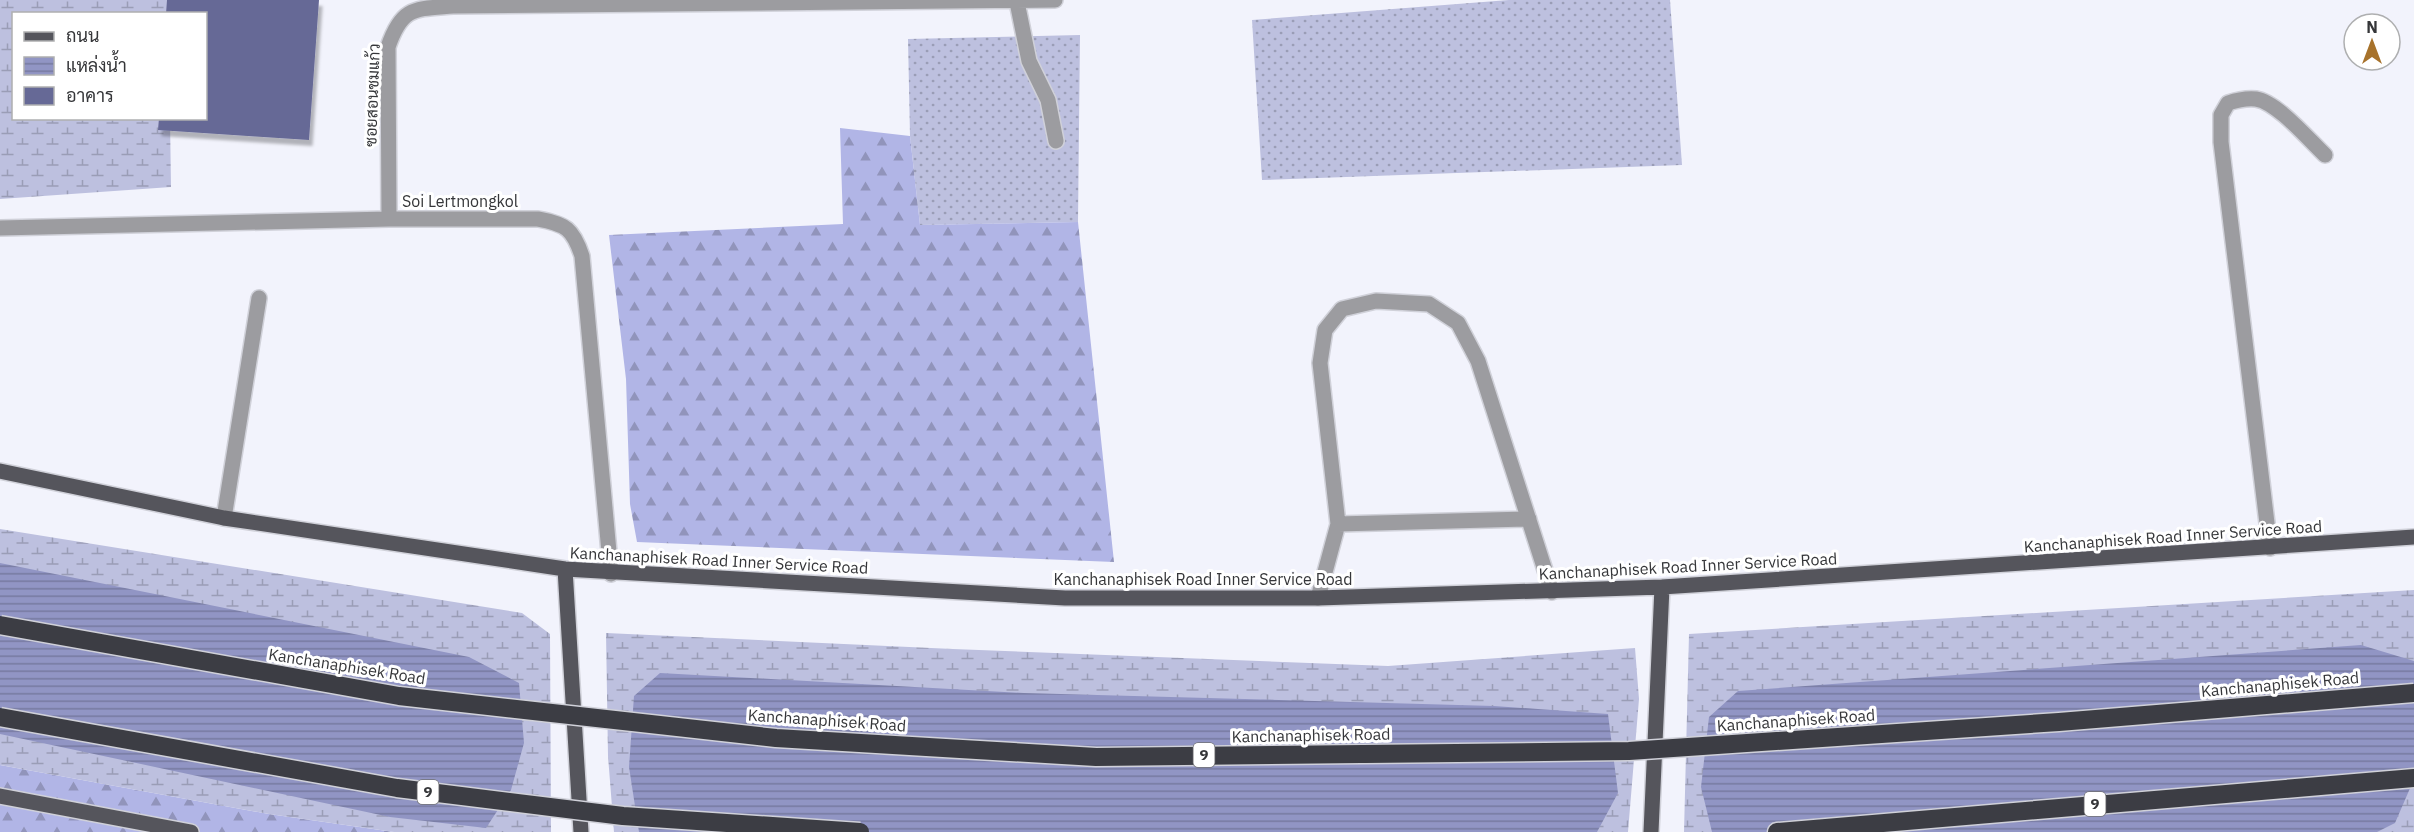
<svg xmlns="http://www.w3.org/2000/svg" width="2414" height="832" viewBox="0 0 2414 832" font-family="'IBM Plex Sans',Sarabun,sans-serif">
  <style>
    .grass { fill: url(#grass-dots) }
    .forest { fill: url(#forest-firs) }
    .wetland { fill: url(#wetland-marsh) }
    .water { fill: url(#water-rules) }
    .building { fill: #666996; filter: url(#shadow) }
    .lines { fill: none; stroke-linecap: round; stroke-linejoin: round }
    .minor-casing { stroke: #d0d1d9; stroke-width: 18 }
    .major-casing { stroke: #d0d1d9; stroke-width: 18 }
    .highway-casing { stroke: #d0d1d9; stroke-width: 21 }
    .minor { stroke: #9c9ca0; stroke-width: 15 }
    .major { stroke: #55555c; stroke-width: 15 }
    .highway { stroke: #3c3d44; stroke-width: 18 }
    .highway-bridge-casing { stroke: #d0d1d9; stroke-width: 21; stroke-linecap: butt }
    .highway-bridge { stroke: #3c3d44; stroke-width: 18 }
    .labels { text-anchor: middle; stroke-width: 6; stroke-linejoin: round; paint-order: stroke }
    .shield { fill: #fff; stroke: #727274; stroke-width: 1.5 }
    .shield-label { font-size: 15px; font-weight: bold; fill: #353639 }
    .street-label { font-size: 16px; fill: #353639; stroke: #fff }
  </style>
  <defs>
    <pattern id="grass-dots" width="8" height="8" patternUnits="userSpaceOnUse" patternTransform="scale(1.5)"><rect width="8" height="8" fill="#bdc0df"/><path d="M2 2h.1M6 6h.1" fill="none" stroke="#9a9db6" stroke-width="1.8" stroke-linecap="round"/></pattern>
    <pattern id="forest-firs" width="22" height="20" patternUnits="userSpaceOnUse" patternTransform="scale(1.5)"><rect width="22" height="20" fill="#b1b5e6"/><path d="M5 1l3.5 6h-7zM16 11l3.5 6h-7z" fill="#9194bb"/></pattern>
    <pattern id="wetland-marsh" width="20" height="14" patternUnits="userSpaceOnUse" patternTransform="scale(1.5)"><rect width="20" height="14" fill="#bdc0df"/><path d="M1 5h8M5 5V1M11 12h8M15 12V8" fill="none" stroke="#9a9db6"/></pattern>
    <pattern id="water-rules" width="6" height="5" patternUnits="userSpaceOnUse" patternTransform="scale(1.5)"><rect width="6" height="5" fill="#9195c4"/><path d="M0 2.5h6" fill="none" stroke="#777aa0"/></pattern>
    <filter id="shadow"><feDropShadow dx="3.5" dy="6" stdDeviation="1.5" flood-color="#0004"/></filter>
  </defs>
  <rect width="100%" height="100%" fill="#f2f3fc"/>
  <path class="grass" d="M1509,0H1670L1682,165L1262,180L1252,20Z
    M1080,35L1078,222L920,225L910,136L908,39Z"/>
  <path class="forest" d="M840,128L910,136L920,225L1078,222L1114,562L637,542L630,504L626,379L609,235L843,224Z
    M0,765L269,814L394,832H0Z"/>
  <path class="wetland" d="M0,0H167V13L14,14V118L170,119L171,187L0,199Z
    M0,529L522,613L550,634L551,832H394L269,814L0,765Z
    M2414,590V832H1684L1689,634Z
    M606,633L953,649L1388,666L1635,648L1639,699L1628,832H614L608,756Z"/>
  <path class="water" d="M0,563L469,657L519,683L524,743L511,790L486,828L390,817L0,734Z
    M2361,645L2414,661V779L2395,823L2377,832H1712L1701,787L1709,717L1738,691Z
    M660,673L1024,693L1494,706L1608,714L1618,793L1597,832H639L629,767L634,696Z"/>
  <path class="building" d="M167,0H319L309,140L158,130L159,118H206V14H166Z"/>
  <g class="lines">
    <defs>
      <path id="minor" d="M1017,2L1029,61L1048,100L1056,141
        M389,219L388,47C402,6 415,9 453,6L1055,0
        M0,228L389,219H538C566,224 573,229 582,256L611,574
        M224,518L259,298
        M1338,524L1529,519
        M2270,548L2221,142V115L2228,103C2237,100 2246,98 2256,99C2277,102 2309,140 2325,155
        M1318,598L1338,524L1320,363L1325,330L1342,309L1376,301L1429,304L1458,323L1478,361L1552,592"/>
      <path id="major" d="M0,471L224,518L565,569L1065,598H1318L1662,587L2414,537
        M565,569L581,832
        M0,796L191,832
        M1651,832L1662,587"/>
      <path id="highway" d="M1777,832L2414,778"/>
    </defs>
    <use href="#minor" class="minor-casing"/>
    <use href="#major" class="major-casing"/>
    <use href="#highway" class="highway-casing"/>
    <use href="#minor" class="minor"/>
    <use href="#major" class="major"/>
    <use href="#highway" class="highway"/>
    <defs>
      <path id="highway-bridge" d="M0,625L399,696L776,738L1096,757L1629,751L2059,722L2414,693
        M0,717L397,788L623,816L860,832"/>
    </defs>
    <use href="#highway-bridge" class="highway-bridge-casing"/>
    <use href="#highway-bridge" class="highway-bridge"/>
  </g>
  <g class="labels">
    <g class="shield">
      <rect x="1193.5" y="743" width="21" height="24" rx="4.5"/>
      <rect x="417.5" y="780" width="21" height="24" rx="4.5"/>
      <rect x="2084.5" y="792" width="21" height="24" rx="4.5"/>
    </g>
    <g class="shield-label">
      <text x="1204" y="760">9</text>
      <text x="428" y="797">9</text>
      <text x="2095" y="809">9</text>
    </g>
    <g class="street-label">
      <text transform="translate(372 95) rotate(-88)" y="6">ซอยสอนชมแก้ว</text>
      <text x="460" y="207">Soi Lertmongkol</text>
      <text transform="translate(2173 536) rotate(-4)" y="6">Kanchanaphisek Road Inner Service Road</text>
      <text transform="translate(719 560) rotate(3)" y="6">Kanchanaphisek Road Inner Service Road</text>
      <text transform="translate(1688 566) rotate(-3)" y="6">Kanchanaphisek Road Inner Service Road</text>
      <text x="1203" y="585">Kanchanaphisek Road Inner Service Road</text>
      <text transform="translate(347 666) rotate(9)" y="6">Kanchanaphisek Road</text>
      <text transform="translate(2280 684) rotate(-5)" y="6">Kanchanaphisek Road</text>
      <text transform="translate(827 720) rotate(4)" y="6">Kanchanaphisek Road</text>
      <text transform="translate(1796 720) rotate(-4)" y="6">Kanchanaphisek Road</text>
      <text transform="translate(1311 735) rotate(-1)" y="6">Kanchanaphisek Road</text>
    </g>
  </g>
  <rect x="12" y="12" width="195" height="108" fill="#ffffff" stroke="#aeafb0" stroke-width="1.5"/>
  <rect x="24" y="32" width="30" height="9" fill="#55555c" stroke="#aeafb0" stroke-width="1.5"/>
  <text x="66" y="42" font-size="18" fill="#353639">ถนน</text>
  <rect x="24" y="57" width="30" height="18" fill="url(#water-rules)" stroke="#aeafb0" stroke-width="1.5"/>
  <text x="66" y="72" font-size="18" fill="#353639">แหล่งน้ำ</text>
  <rect x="24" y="87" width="30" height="18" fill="#666996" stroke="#aeafb0" stroke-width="1.5"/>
  <text x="66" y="102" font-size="18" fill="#353639">อาคาร</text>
  <g transform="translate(2372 42)"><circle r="28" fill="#ffffff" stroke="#aeafb0" stroke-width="1.5"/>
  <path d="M0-4.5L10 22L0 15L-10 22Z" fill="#a7722b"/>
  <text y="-9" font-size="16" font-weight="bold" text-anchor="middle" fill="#353639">N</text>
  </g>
</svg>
